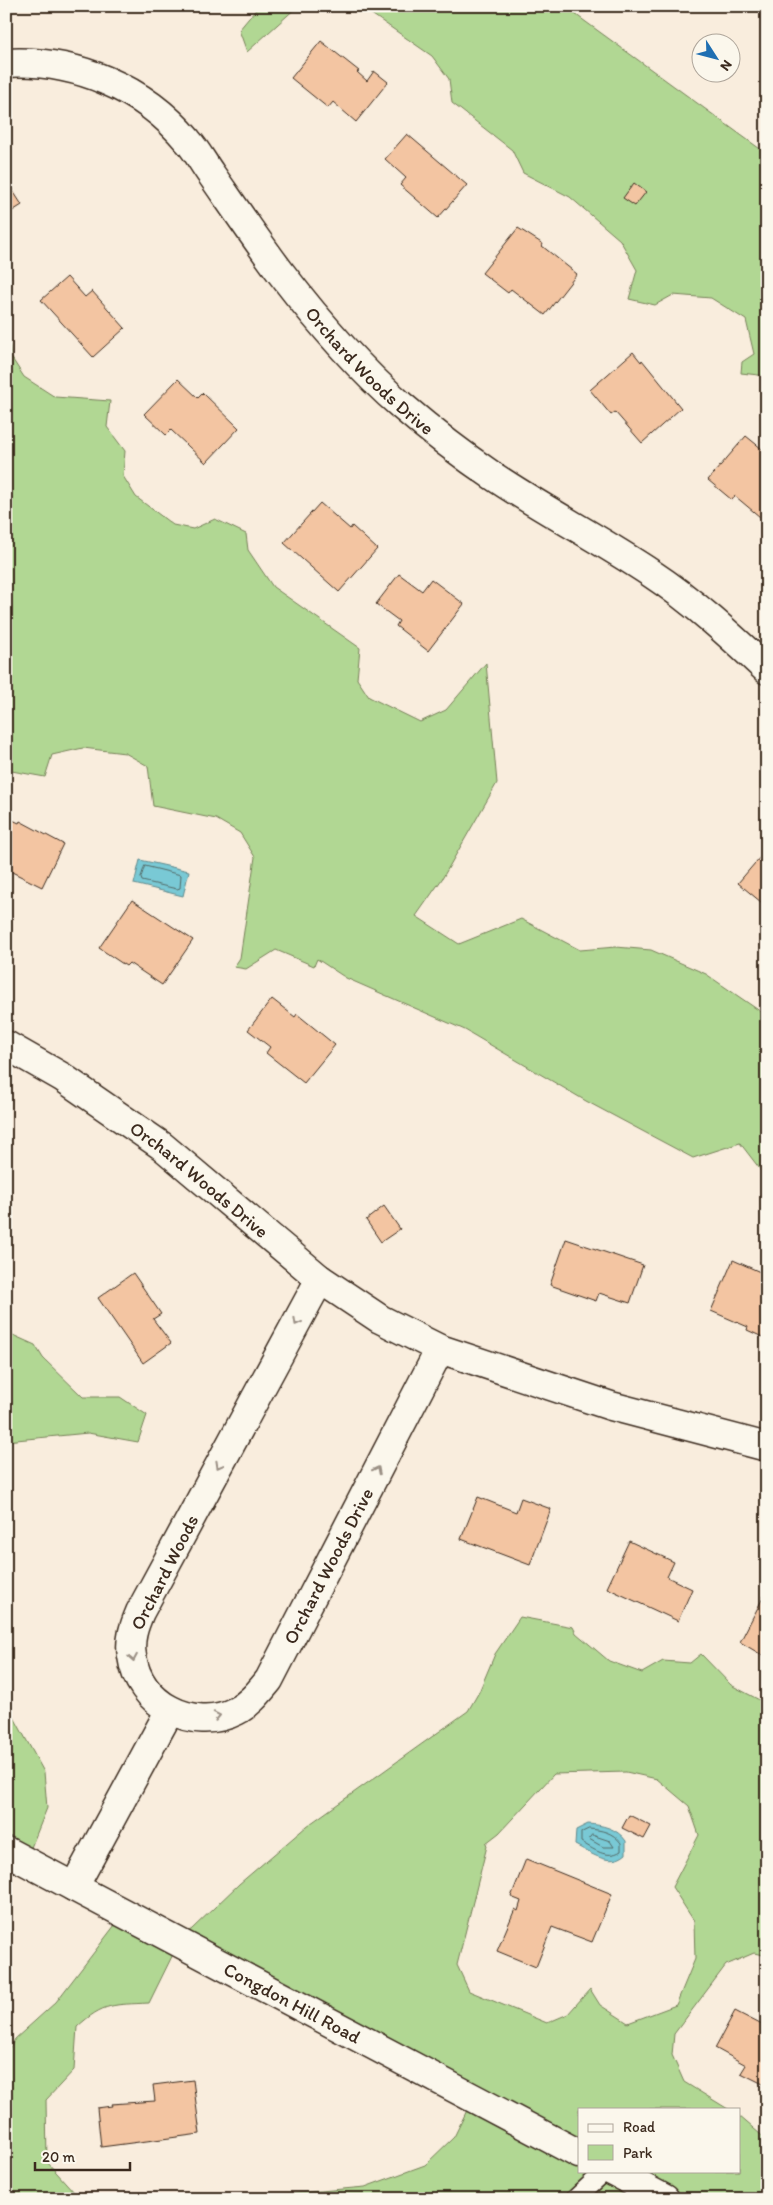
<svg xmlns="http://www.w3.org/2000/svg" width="773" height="2205" viewBox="0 0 773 2205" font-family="Itim,sans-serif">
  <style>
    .green { fill: #b1d793; stroke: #768058; fill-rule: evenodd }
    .water { fill: #79c9d5; stroke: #60898c }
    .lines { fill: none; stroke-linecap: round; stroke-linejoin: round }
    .shore { stroke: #546a67; stroke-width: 1 }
    .building { fill: #f3c5a2; stroke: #3b2a1e }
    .service-casing { stroke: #3b2a1e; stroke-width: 21 }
    .minor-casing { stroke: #3b2a1e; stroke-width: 31 }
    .tertiary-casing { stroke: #3b2a1e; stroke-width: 31 }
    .service { stroke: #fbf7ec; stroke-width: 18 }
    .minor { stroke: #fbf7ec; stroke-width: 28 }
    .tertiary { stroke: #fbf7ec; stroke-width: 28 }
    .oneway { stroke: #9b9085 }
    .labels { text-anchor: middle; stroke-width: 5; stroke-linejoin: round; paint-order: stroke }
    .street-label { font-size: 19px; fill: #3b2a1e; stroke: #fbf7ec }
  </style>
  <rect width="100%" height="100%" fill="#f9eddd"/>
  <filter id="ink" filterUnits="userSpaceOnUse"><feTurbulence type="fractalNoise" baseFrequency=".02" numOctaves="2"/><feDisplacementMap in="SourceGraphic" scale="10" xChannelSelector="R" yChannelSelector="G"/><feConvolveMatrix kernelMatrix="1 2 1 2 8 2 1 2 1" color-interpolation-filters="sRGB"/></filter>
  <g filter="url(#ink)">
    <path class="green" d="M259,6H298L247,52L239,30Z
      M360,6H564L767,154V376L741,373L742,362L754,354L746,320L711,298L673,295L655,305L629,299L637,270L620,240L570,197L523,173L512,150L452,103L449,79L432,56Z
      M6,336H9L11,357L24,377L55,397L110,401L107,427L125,451L123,476L136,497L173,525L193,529L215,519L246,534L248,550L273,587L360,648L357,679L369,697L420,722L446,710L486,663L497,783L442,879L416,916L459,944L521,919L580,950L616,947L651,950L706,974L767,1016V1175L763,1173L740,1143L693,1158L586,1101L465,1030L346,978L317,959L314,966L276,950L246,969L234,967L240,958L255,857L240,833L216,819L153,806L148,766L125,753L83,748L52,755L45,777L6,770Z
      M6,1332L35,1345L43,1358L83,1397H120L147,1415L138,1442L88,1433L6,1441Z
      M520,1617L573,1627L576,1633L609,1661L642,1673L663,1661L690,1663L701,1654L731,1685L767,1704V1956L754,1953L726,1965L674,2034L672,2055L684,2082L728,2109H579V2171H739V2116L767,2140V2199H271L276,2195L365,2187L425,2165L454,2137L472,2100L181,1938L149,2003C114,2005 104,2002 77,2027L74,2070L46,2100L47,2162L75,2193L100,2199H6V2054L15,2039L56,2002L118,1921L180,1938L192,1929L239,1884L307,1826L468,1711L479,1692L495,1654ZM626,1772L657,1779L689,1806L699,1835L672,1887L694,1921L695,1959L676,2005L628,2023L600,2005L590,1989L568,2014L547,2023L469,1991L457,1965L487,1846L486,1843L499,1833L554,1774Z
      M6,1700L10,1710L44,1772L47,1808L28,1855L6,1847Z"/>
    <path class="water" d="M140,860L189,871L183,896L134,884Z
      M588,1824C602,1825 617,1828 626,1841V1854C610,1868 591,1853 575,1845L576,1830Z"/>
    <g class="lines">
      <path class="shore" d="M145,866L181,875L180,888L177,889L142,881L141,878Z
        M589,1829C601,1830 613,1832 621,1843V1851C607,1860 593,1849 581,1842V1833Z
        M592,1835L610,1841L614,1847H603L589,1839Z"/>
    </g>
    <path class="building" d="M321,41L359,71L357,72L367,81L374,71L388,82L356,122L333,102L328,108L291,78Z
      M407,134L467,185L438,218L400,185L406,178L385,159Z
      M6,180L22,205L6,215Z
      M634,183L646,192L635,206L623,198Z
      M518,228L543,244L542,246L577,274L545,315L511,289L508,293L482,273Z
      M67,277L85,297L92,291L125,328L93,357L41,300Z
      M633,352L641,362L642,360L681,408L642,443L615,412L611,415L590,390Z
      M178,379L198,398L203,393L239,428L206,463L171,430L166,435L144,414Z
      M746,436L767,453L766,522L735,496L732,500L708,480Z
      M320,503L350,529L352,526L377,549L339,592L284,543Z
      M399,574L422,591L431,579L464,604L428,651L396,626L399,621L376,604Z
      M6,817L19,823L20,821L63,844L42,887L6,869Z
      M767,849V907L738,883Z
      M132,900L193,940L162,985L129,963L126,966L99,948Z
      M272,999L295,1017L297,1014L335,1045L304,1083L266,1053L270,1047L248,1030Z
      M384,1206L400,1229L381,1242L366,1220Z
      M566,1239L643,1265L630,1303L599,1293L596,1301L550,1285Z
      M733,1260L767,1275V1339L747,1330L748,1327L711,1311Z
      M133,1273L161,1314L153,1319L171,1343L143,1363L98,1298Z
      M478,1497L516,1512L521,1498L551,1509L530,1565L461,1539Z
      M629,1541L674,1562L667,1577L692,1589L678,1621L607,1588Z
      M767,1590V1658L740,1642Z
      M629,1815L651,1826L644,1839L622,1828Z
      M526,1859L612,1894L592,1942L552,1927L536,1967L497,1951L515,1909L518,1911L521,1901L511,1897Z
      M735,2011L766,2027L767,2026V2086L741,2073L746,2065L715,2048Z
      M193,2080L200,2134L101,2147L97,2108L112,2106L111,2104L155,2101L153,2085Z"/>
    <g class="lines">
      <defs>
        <path id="service" d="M575,2199L605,2171"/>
        <g id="minor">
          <path id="s1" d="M6,63C75,59 144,88 188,141C197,151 203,163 211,174C234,207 257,241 281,273C317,320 357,367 402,406C431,431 462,455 493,476C545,511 600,539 652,574C693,601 731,636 767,670"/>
          <path id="s2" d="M6,1045L62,1077L162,1146L320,1279L380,1319L440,1349L611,1406L767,1447"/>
          <path id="s3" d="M320,1279L140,1612C134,1626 129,1640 132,1656C138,1704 193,1733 236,1711C250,1704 259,1692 269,1680L440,1349"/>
          <path d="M74,1887L170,1710"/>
        </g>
        <g id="tertiary">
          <path id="s4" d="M6,1851L579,2154"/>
          <path d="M612,2171L665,2199"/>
        </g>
      </defs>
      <use href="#service" class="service-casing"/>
      <use href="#minor" class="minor-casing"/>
      <use href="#tertiary" class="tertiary-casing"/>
      <use href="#service" class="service"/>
      <use href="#minor" class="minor"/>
      <use href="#tertiary" class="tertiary"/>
    </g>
    <defs><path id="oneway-chevron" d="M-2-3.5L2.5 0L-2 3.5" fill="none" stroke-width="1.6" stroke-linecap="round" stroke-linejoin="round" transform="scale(1.25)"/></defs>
    <g class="oneway">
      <use href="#oneway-chevron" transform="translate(297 1322) rotate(119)"/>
      <use href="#oneway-chevron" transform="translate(219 1465) rotate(119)"/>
      <use href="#oneway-chevron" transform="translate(377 1470) rotate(-63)"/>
      <use href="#oneway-chevron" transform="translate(133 1658) rotate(80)"/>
      <use href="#oneway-chevron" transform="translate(217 1716) rotate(-11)"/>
    </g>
  </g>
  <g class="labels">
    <g class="street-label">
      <text dy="7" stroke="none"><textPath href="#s1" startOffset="499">Orchard Woods Drive</textPath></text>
      <text dy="7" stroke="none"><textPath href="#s2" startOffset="236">Orchard Woods Drive</textPath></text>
      <text dy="7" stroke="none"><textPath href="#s3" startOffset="735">Orchard Woods Drive</textPath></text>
      <text transform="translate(164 1572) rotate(-63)" y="7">Orchard Woods</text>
      <text dy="7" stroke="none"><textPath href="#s4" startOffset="324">Congdon Hill Road</textPath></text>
    </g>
  </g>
  <rect width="773" height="2205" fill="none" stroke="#fbf7ec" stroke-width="25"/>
  <rect x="12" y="12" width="748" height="2180" fill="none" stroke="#3b2a1e" stroke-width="2" filter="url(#ink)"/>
  <rect x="578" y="2108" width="162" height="65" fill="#fbf7ec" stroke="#aea59a"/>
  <rect x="588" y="2124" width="25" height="8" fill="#fbf7ec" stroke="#aea59a"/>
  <text x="623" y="2132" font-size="15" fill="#3b2a1e">Road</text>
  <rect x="588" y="2145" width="25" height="15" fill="#b1d793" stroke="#aea59a"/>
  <text x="623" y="2158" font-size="15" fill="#3b2a1e">Park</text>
  <g transform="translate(716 58) rotate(126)"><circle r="24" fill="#fbf7ec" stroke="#aea59a"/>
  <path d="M0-4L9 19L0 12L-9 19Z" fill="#1f6fb2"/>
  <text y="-8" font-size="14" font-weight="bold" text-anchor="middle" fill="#3b2a1e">N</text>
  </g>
  <path d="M35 2162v8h95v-8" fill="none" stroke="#3b2a1e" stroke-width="2.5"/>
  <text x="42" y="2162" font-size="15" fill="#3b2a1e" stroke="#fbf7ec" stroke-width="4" paint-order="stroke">20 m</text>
</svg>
